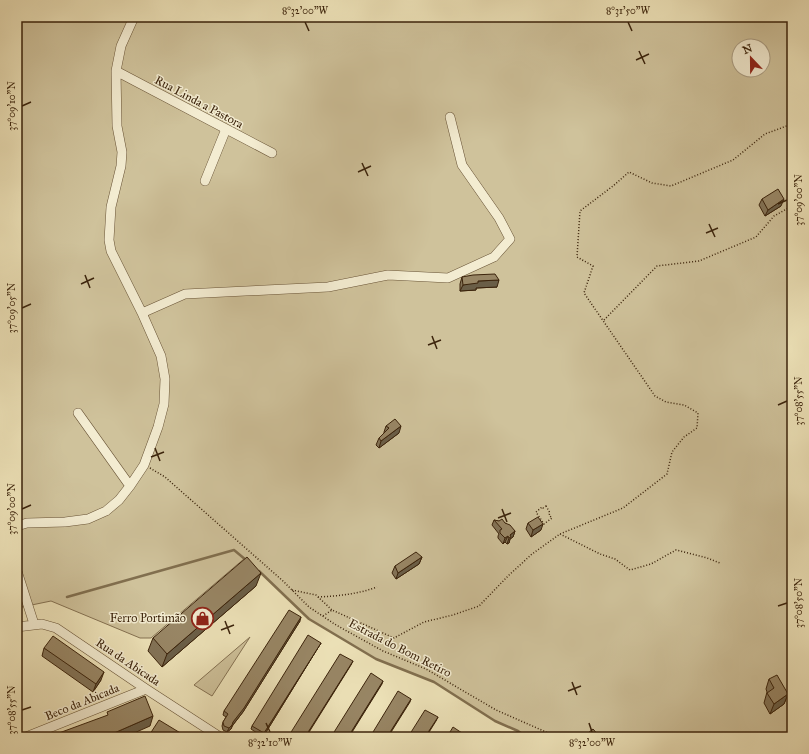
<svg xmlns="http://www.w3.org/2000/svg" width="809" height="754" viewBox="0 0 809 754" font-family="'IM FELL Great Primer',serif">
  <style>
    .green { fill: #cfc29b; stroke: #857253; fill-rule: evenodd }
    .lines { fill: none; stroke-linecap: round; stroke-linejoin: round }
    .stream { stroke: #816f4f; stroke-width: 2.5 }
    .minor-casing { stroke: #685336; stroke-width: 10 }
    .path { stroke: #3b230b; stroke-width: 1.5; stroke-dasharray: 1 2; stroke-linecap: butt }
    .minor { stroke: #f3ecd1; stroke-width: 9 }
    .wall { fill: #837357; stroke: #3b230b }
    .shaded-wall { fill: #6a5e47; stroke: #3b230b }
    .building { fill: #988665; stroke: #3b230b }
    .ticks { fill: none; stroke: #3b230b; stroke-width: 1.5 }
    .labels { text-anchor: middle; stroke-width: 3; stroke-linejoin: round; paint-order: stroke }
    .street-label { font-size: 12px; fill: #3b230b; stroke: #f3ecd1 }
    .poi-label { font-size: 12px; fill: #3b230b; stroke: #f3ecd1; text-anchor: end }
    .neatline { fill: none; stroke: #3b230b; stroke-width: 1.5 }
    .ticks-label { font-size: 10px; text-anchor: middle; fill: #3b230b }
  </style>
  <rect width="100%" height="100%" fill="#ede2b8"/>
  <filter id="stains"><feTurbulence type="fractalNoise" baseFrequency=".005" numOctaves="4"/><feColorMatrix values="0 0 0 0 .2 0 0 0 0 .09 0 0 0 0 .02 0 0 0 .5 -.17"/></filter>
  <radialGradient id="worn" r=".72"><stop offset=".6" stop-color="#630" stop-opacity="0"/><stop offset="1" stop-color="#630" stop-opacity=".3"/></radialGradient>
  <path class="green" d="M17,17H792V737H526L518,731L495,721L434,682L376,659L309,619L245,558L151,638H140L51,601L17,608ZM739,46H763V70H739Z
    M250,637L212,696L194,685Z"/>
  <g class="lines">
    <path class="stream" d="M259,571L309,619L376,659L434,682L495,721L518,731L526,737
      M67,597L234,550L246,560"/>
    <defs>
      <path id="minor" d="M116,71L272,153
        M205,181L226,129
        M142,313L185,294L328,287L388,275L448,278L494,257L510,239L499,218L462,165L450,117
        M78,413L130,486
        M17,526L27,523L65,522L88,519L106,511L119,500L130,486L144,465L158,427L164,404L165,379L161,356L142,313L111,251L109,240L111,207L121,166L122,152L117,126L116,71L121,46L134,17
        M17,571L34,624
        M17,627L42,624L56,628L146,689L220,737
        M26,737L146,689"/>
    </defs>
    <use href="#minor" class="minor-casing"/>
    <path class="path" d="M604,320L657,266L699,261L756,237L774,216L792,206
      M150,468L165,477L283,581L309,607L336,625L383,651L426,669L496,710L546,732L549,737
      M546,506L550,513L549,515L552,518L544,524L536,512L542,507L543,508Z
      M560,534L600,554L615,559L630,570L651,564L676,550L707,558L720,563
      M292,590L316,595L332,610
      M318,597C339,596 358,594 377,587
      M323,616L332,610L394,638L424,622L453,615L479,606L508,576L532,554L560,534L623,508L667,474L672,452L684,437L697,428L698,413L684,405L666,402L655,396L584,293L593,266L577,257L580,211L613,186L629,172L652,183L671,186L733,160L765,134L792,124"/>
    <use href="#minor" class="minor"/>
  </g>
  <path class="wall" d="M762,199L781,206L765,216L759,205Z
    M462,277L497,287L476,288V290L460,291V284Z
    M386,426L399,433L379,448L376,445L379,438L384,433V432Z
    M494,520L505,523L515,531L513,537L510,539L509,543L507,544L505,542L503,544L498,538V536L499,534L492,525Z
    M528,523L541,530L531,537L526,529Z
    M422,557L419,564L396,579L392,573L395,566Z
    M256,586L162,667L148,651L153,638Z
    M300,621L243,712L233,725L231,729L227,732L223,730L222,726L223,722L226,717L223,715L224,711Z
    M321,643L319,646L263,737L251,729L252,726Z
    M44,648L101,680L93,692L42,656Z
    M769,679L788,694L784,704L770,714L764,703L767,692L766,689Z"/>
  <path class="shaded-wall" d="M784,199L781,206L765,216L768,210Z
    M499,280L497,287L476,288V290L460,291L463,285L478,281Z
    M401,426L399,433L379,448L381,441Z
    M543,524L541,530L531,537L533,530Z
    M515,531L513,537L510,539L509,543L507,544L510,535Z
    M508,536L505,542L503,544L505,538Z
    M422,557L419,564L396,579L398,573Z
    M261,573L256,586L162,667L167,654Z
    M301,617L300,621L243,712L232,726V725L231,729L227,732L229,728Z
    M321,643L319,646L263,737L264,733Z
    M353,661L351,665L306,737H305Z
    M104,672L101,680L93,692L96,684Z
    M383,681L382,684L349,737H348Z
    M788,694L784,704L770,714L774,704Z
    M411,699L410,702L388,737H387Z
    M153,716L150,726L125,737H105Z
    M438,717L436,721L426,737H425Z"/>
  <path class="building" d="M778,189L784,199L768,210L762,199Z
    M495,274L499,280L478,281V283L463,285L462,277L473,275Z
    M395,419L401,426L381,441L379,438L389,428L386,426Z
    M538,517L543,524L533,530L528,523Z
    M502,519L505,523L510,525L515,531L510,535L511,537L509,538L508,536L505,538L500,533V530L502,529L494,520L499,521Z
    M416,552L422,557L398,573L395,566Z
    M247,557L261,573L167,654L153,638Z
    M289,610L301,617L244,708L233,722L232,725L229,728L224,726L223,722L228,714L224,711Z
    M308,635L321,643L264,733L252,726Z
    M53,636L104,672L96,684L44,648Z
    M17,638L19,647H17Z
    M340,654L353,661L305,737H288Z
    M371,673L383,681L348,737H331Z
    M777,675L788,694L774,704L767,693L774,688L769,679Z
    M398,691L411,699L387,737H370Z
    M145,696L153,716L105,737H48L108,715L107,712Z
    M425,710L438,717L425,737H408Z
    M159,720L187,737H148Z
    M453,727L465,735L464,737H447Z
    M593,729L600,737H583Z"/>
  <path class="ticks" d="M305,22L309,31M628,22L632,31M639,51L645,64M636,60L649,54M22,106L31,102M362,163L368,176M358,172L371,166M778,204L787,200M709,224L715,237M706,233L718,228M85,275L90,288M81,284L94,278M22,308L31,304M432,336L437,349M428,345L441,340M778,405L787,401M155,448L160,461M151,457L164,452M22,509L31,505M502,509L507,522M498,518L511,513M778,606L787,603M225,621L230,634M221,630L234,625M572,682L577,695M568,691L581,686M22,710L31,707M266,723L270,732M589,723L592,732"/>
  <defs>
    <symbol id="shop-ring" viewBox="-11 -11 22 22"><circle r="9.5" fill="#f3ecd1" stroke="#8f2418" stroke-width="1.5"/><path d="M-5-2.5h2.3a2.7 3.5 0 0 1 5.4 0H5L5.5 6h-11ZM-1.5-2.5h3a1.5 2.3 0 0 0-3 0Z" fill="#8f2418"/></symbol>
  </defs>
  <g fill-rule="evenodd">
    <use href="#shop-ring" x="190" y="606" width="25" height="25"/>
  </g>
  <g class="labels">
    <g class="street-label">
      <text transform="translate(199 102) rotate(28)" y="4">Rua Linda a Pastora</text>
      <text transform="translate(400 648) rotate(27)" y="4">Estrada do Bom Retiro</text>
      <text transform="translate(128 662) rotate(34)" y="4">Rua da Abicada</text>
      <text transform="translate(82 702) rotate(-22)" y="4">Beco da Abicada</text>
    </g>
    <g class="poi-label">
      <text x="186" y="622">Ferro Portimão</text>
    </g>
  </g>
  <rect width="809" height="754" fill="none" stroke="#ede2b8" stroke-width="44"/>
  <g transform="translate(751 58) rotate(338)"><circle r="19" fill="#f3ecd1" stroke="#a99c82"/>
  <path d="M0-3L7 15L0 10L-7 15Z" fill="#8f2418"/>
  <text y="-6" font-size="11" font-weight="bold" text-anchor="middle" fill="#3b230b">N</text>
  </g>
  <rect x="22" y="22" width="765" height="710" class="neatline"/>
  <g class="ticks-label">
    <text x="305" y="14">8°32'00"W</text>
    <text x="628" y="14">8°31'50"W</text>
    <text transform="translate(11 106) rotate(-90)" y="4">37°09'10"N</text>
    <text transform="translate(798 200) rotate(-90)" y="4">37°09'00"N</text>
    <text transform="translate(11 308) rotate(-90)" y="4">37°09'05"N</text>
    <text transform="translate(798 401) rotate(-90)" y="4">37°08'55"N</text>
    <text transform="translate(11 509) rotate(-90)" y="4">37°09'00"N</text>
    <text transform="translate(798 603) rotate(-90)" y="4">37°08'50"N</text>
    <text transform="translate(11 710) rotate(-90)" y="4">37°08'55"N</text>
    <text x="270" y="746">8°32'10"W</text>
    <text x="592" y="746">8°32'00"W</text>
  </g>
  <rect width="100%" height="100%" filter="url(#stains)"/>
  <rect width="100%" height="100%" fill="url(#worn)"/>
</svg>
